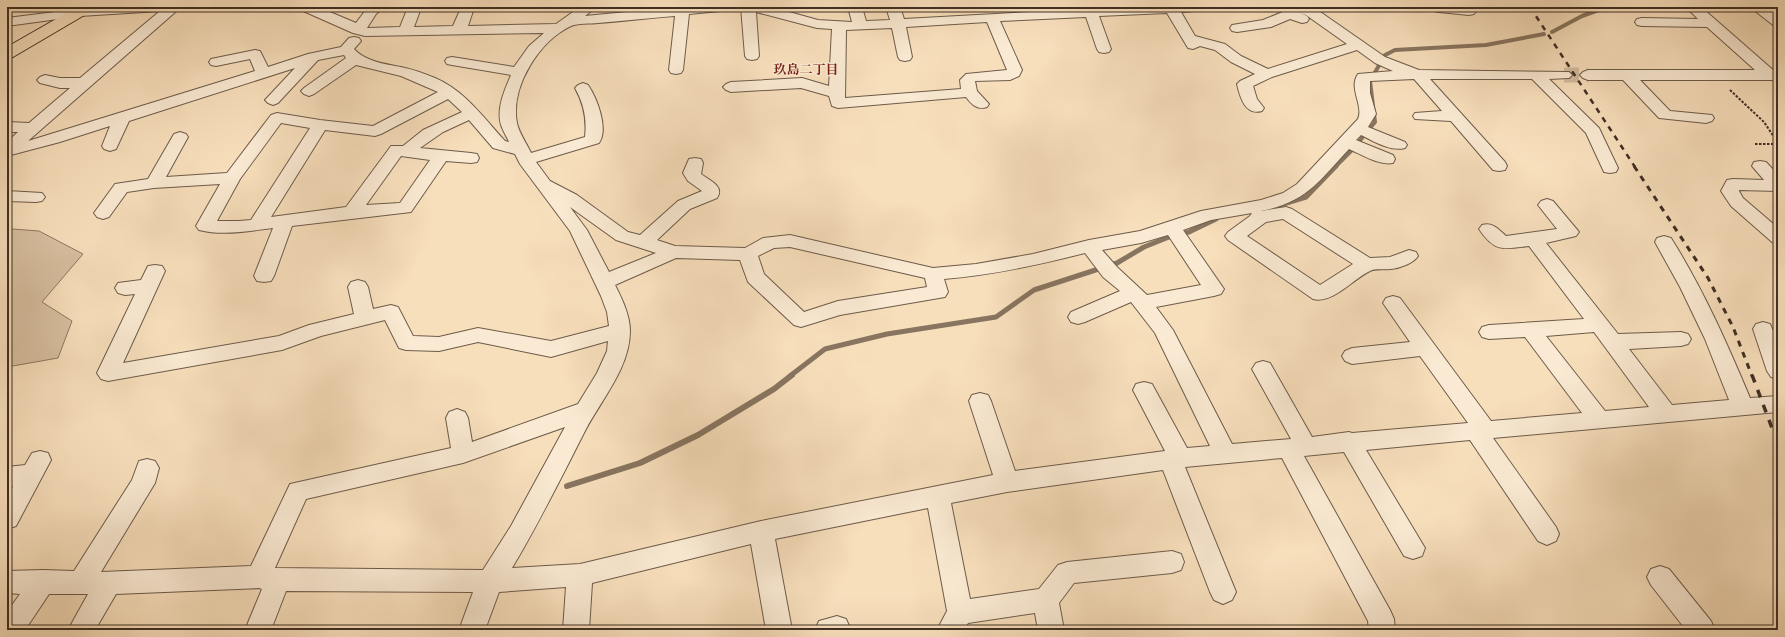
<svg xmlns="http://www.w3.org/2000/svg" width="1785" height="637" viewBox="0 0 1785 637" font-family="'Old Standard TT','Noto Serif JP',serif">
  <style>
    .green { fill: #d9c1a2; stroke: #8c7863 }
    .lines { fill: none; stroke-linecap: round; stroke-linejoin: round }
    .stream-far2 { stroke: #887560; stroke-width: 4 }
    .stream-far1 { stroke: #887560; stroke-width: 5 }
    .stream { stroke: #887560; stroke-width: 6 }
    .minor-tunnel { stroke: #d3bc9e; stroke-width: 15; stroke-dasharray: 15 8; stroke-linecap: butt }
    .minor-casing { stroke: #6d5b4a; stroke-width: 2 }
    .major-casing { stroke: #3f2f24; stroke-width: 2 }
    .path { stroke: #3f2f24; stroke-width: 2; stroke-dasharray: 2.5 1.5; stroke-linecap: butt }
    .minor { fill: #faead3; fill-rule: evenodd }
    .major { fill: #f8dfbc; fill-rule: evenodd }
    .rail-far2 { stroke: #3f2f24; stroke-width: 2.5; stroke-dasharray: 5.5 5.5; stroke-linecap: butt }
    .rail-far1 { stroke: #3f2f24; stroke-width: 3; stroke-dasharray: 6 6; stroke-linecap: butt }
    .rail { stroke: #3f2f24; stroke-width: 3.5; stroke-dasharray: 8 8; stroke-linecap: butt }
    .labels { text-anchor: middle; stroke-width: 3; stroke-linejoin: round; paint-order: stroke }
    .far-neighbourhood-label { font-size: 13px; font-weight: bold; fill: #7a1f14; stroke: #faead3 }
  </style>
  <rect width="100%" height="100%" fill="#f8dfbc"/>
  <filter id="stains"><feTurbulence type="fractalNoise" baseFrequency=".005" numOctaves="4"/><feColorMatrix values="0 0 0 0 .2 0 0 0 0 .09 0 0 0 0 .02 0 0 0 .5 -.17"/></filter>
  <radialGradient id="worn" r=".72"><stop offset=".6" stop-color="#630" stop-opacity="0"/><stop offset="1" stop-color="#630" stop-opacity=".3"/></radialGradient>
  <path class="green" d="M12,229L39,231L83,254L42,302L72,321L58,358L7,367V232Z"/>
  <g class="lines">
    <path class="stream-far2" d="M1552,32L1582,16L1607,7
      M1335,167L1353,149L1375,122L1370,81L1385,55L1395,50L1486,45L1544,34"/>
    <path class="stream-far1" d="M1258,212L1306,197L1336,166
      M790,376L825,349L887,334L996,317L1034,290L1117,263L1144,247L1169,237L1189,232L1216,219"/>
    <path class="stream" d="M567,486L640,463L698,435L774,389L792,375"/>
    <path class="minor-tunnel" d="M1564,75H1588"/>
    <defs>
      <path id="minor" d="M95,7H181L28,141L255,71L250,59L216,66L211,65L209,62L211,59L255,50L260,51L268,67L308,54L341,47L349,38L354,37L359,38L361,41L354,49C367,63 388,64 405,68C415,70 425,74 435,78C465,91 483,117 505,141L509,142C507,137 503,131 501,125C496,109 505,89 511,75L452,65L447,64L445,61L447,58L452,57L514,67L529,46L544,33L365,36L353,33L301,10L299,7H318L356,23L368,7H384L376,14L367,28L400,27L408,7L421,8L414,27L453,26L461,8H471L473,11L468,26L556,24L580,7H596L585,16L679,7H727L725,10L720,11L689,14L683,70L681,73L676,74L671,73L669,70L675,16C649,18 624,21 598,23C590,24 578,23 571,26C539,41 510,87 517,123C519,133 527,144 531,153L585,137C587,119 584,104 575,88L578,85L583,83L588,85C597,98 609,129 599,143L536,162L550,181L577,195L628,232L640,235L678,201L702,191L688,181L683,173L689,159L695,158L701,159L703,163L701,174C709,180 725,186 717,198L690,209L657,240L675,246L745,248L763,238L790,235L933,268L976,264L1033,254L1089,240L1140,231L1201,211L1261,200L1283,193L1297,184L1358,119C1364,105 1348,88 1358,74L1393,71L1375,63L1357,50L1272,77L1253,86L1257,99L1264,108L1262,111C1245,116 1240,97 1237,84L1240,81L1255,74L1231,62L1215,50L1200,46L1193,49L1188,48L1167,13L1099,16L1111,49L1109,52L1104,53L1099,52L1097,49L1086,17L1000,21L1022,70L1019,76L1010,80L975,81L977,91L989,104L987,107C977,110 972,105 966,97L838,108L832,106L829,96L801,88L731,92L726,90L723,87L726,84L731,82L802,78L829,86L832,29L817,28L756,12L759,56L757,59L752,60L747,59L745,56L741,7H771L818,20L852,22L848,7H862L866,21L890,20L886,7H900L904,19L1121,7H1210L1208,10L1181,12L1195,36L1225,44L1241,56L1268,69L1347,44L1306,15L1300,13L1307,16L1309,19L1307,22L1302,23L1290,19L1271,27L1237,32L1232,31L1230,28L1232,25L1263,20L1285,11L1280,10L1278,7H1310L1316,9L1385,57L1419,70L1569,72L1572,75L1569,78L1549,79L1599,128L1618,168L1616,172L1610,173L1604,172L1586,133L1532,79H1430L1505,162L1507,166L1505,170L1499,171L1493,170L1451,121L1415,119L1413,116L1415,113L1442,111L1414,79L1370,81V93L1376,114L1368,127L1405,142L1407,145L1405,148C1391,152 1373,141 1361,135L1356,140L1393,155L1395,159L1393,163C1379,166 1361,154 1349,149C1319,181 1307,202 1261,211L1286,207L1292,209L1370,258L1390,257L1409,250L1416,252L1418,256C1414,263 1400,268 1391,269C1385,270 1375,268 1370,271C1353,279 1333,304 1313,299L1228,240L1225,236L1228,232L1250,216L1252,213L1211,220L1183,230L1224,289L1221,294L1214,296L1156,307L1173,330L1232,444L1291,439L1252,369L1256,363L1263,361L1270,363L1312,437L1349,432L1352,433L1468,423L1420,356L1352,364L1345,361L1342,356L1345,351L1352,348L1410,342L1383,303L1386,298L1393,296L1400,298L1491,421L1582,413L1525,337L1489,339L1482,337L1479,332L1482,327L1489,325L1584,319L1529,246C1504,249 1495,253 1479,229L1482,225C1493,222 1498,229 1506,236L1557,229L1538,205L1541,201L1547,199L1553,201L1579,232L1576,236L1546,243L1618,334L1681,332L1688,334L1691,339L1688,344L1681,346L1629,349L1672,405L1729,400L1705,339L1680,287L1655,242L1657,238L1664,236L1671,238C1703,289 1727,343 1750,398L1778,396V412L1493,438L1556,527L1559,534L1556,541L1547,545L1538,541L1470,440L1366,450L1425,548L1422,556L1413,559L1404,556L1344,452L1304,456L1390,610L1394,619L1395,630H1369L1368,621L1282,458L1185,467L1236,592L1232,600L1223,604L1214,600L1210,592L1163,470L1007,492L951,503L970,599L1039,589L1058,565L1067,562L1172,551L1181,554L1184,562L1181,570L1172,573L1074,583L1059,603L1064,630H1038L1035,613L968,623L964,630H937L947,611L928,508L775,539L792,630H766L751,544L592,583L589,630H563L566,587L499,592L485,630H459L473,592L286,591L271,630H245L262,589L259,588L116,594L95,630H68L88,594H49L25,630H7V612L20,594L7,593V571L43,570L74,571L132,480L139,461L147,459L155,461L159,468L155,483L101,572L251,566L290,484L451,448L446,418L449,412L457,409L465,412L468,418L472,442L578,404L597,373L607,351L608,341L551,357L478,342L439,351L406,350L399,348L385,320L321,336L282,350L108,381L101,379L97,373L135,294L125,295L118,293L115,288L118,283L141,280L148,266L155,265L162,266L165,271L123,363L279,336L309,325L354,314L348,287L351,282L358,280L365,282L368,287L373,309L391,305L398,307L413,336L439,337L478,328L551,341L609,326L607,312L601,296L570,231L520,164L515,154L493,148L469,120L443,132L420,148L471,153L477,154L479,158L477,162L471,163L446,161L411,212L292,226L274,276L271,281L264,282L257,281L254,276L273,228C249,231 223,236 199,230L196,226L220,184L154,188L127,192L109,217L103,219L97,217L94,213L115,184L148,179L174,134L180,132L186,134L188,137L166,177L227,173L271,115L277,113L320,120L373,126L438,92L401,76L356,65L314,94L309,96L304,94L301,91L304,88L346,58L344,55L318,60L278,103L273,105L268,103L265,100L295,68L129,121L116,149L110,151L104,149L102,146L110,126L60,142L7,156V142L18,132H7V122L29,123L70,88H60L40,83L37,80L40,77L45,75L60,78H80L160,11L80,16L7,26V18ZM987,22L1007,70L966,74L960,80L961,89L845,98L846,30L892,28L898,57L900,60L905,61L910,60L912,57L906,27ZM448,99L462,112L423,130L403,146H391L346,207L271,217L325,130L375,136L381,134ZM281,123L310,128L251,220L239,221H217L240,179ZM401,156L430,160L400,203L366,205ZM570,207L616,240L656,253L609,272L587,230ZM1283,219L1353,264L1320,285L1247,236L1266,222ZM1168,235L1201,285L1147,295L1117,267L1102,250L1141,243ZM790,247L925,278L927,287L838,301L804,312L764,274L758,256L774,248ZM1085,253L1103,277L1120,291L1071,312L1068,317L1071,322L1078,324L1085,322L1131,302L1155,333L1210,446L1187,448L1152,384L1144,382L1136,384L1133,390L1165,451L1015,471L991,401L988,395L980,393L972,395L969,401L993,475L761,521L580,564L512,568C539,523 562,476 586,429C602,399 630,367 630,331C630,315 622,299 615,285L676,258L740,260L748,282L794,325L801,327L840,315L945,297L948,292L944,279C992,275 1038,265 1085,253ZM1594,332L1649,407L1605,411L1546,336ZM565,427L511,526L483,570L275,568L306,499L463,463Z
        M1433,7H1469L1474,8L1476,11L1474,14L1469,15L1439,12L1434,11Z
        M1686,7H1701L1773,70H1778V80H1640L1670,111L1712,115L1714,118L1712,121L1706,123L1659,118L1623,80H1588L1583,78L1580,75L1583,72L1588,70H1755L1707,27L1642,26L1637,25L1635,22L1637,19L1642,18L1698,19Z
        M1750,7H1766L1778,16V26L1773,25Z
        M1760,161L1766,162L1778,175V191L1739,190V191L1743,198L1778,228V244L1772,242L1731,206L1721,191L1727,180L1733,179L1764,180L1752,166L1754,162Z
        M7,191L42,193L45,197L42,201L36,202L7,201Z
        M1763,322L1770,324L1778,342V379L1771,377L1767,371L1753,329L1756,324Z
        M40,451L48,453L51,460L16,526L7,529V497L13,486L7,487V467L25,465L32,453Z
        M1660,566L1669,569L1711,621L1715,630H1686L1651,585L1647,577L1651,569Z
        M837,616L846,619L850,628L849,630H815L819,621Z"/>
      <path id="major" d="M77,7H96L93,10L13,57L7,59V47Z"/>
    </defs>
    <use href="#minor" class="minor-casing"/>
    <use href="#major" class="major-casing"/>
    <path class="path" d="M1730,90L1764,122L1778,143
      M1755,144H1778"/>
    <use href="#minor" class="minor"/>
    <use href="#major" class="major"/>
    <path class="rail-far2" d="M1530,7L1635,167"/>
    <path class="rail-far1" d="M1634,166L1708,278L1733,327L1752,376"/>
    <path class="rail" d="M1752,375L1778,444"/>
  </g>
  <g class="labels">
    <g class="far-neighbourhood-label">
      <text x="806" y="74">玖島二丁目</text>
    </g>
  </g>
  <rect width="1785" height="637" fill="none" stroke="#f8dfbc" stroke-width="24"/>
  <rect x="8" y="8" width="1769" height="621" fill="none" stroke="#3f2f24" stroke-width="2"/>
  <rect x="12" y="12" width="1761" height="613" fill="none" stroke="#3f2f24"/>
  <rect width="100%" height="100%" filter="url(#stains)"/>
  <rect width="100%" height="100%" fill="url(#worn)"/>
</svg>
